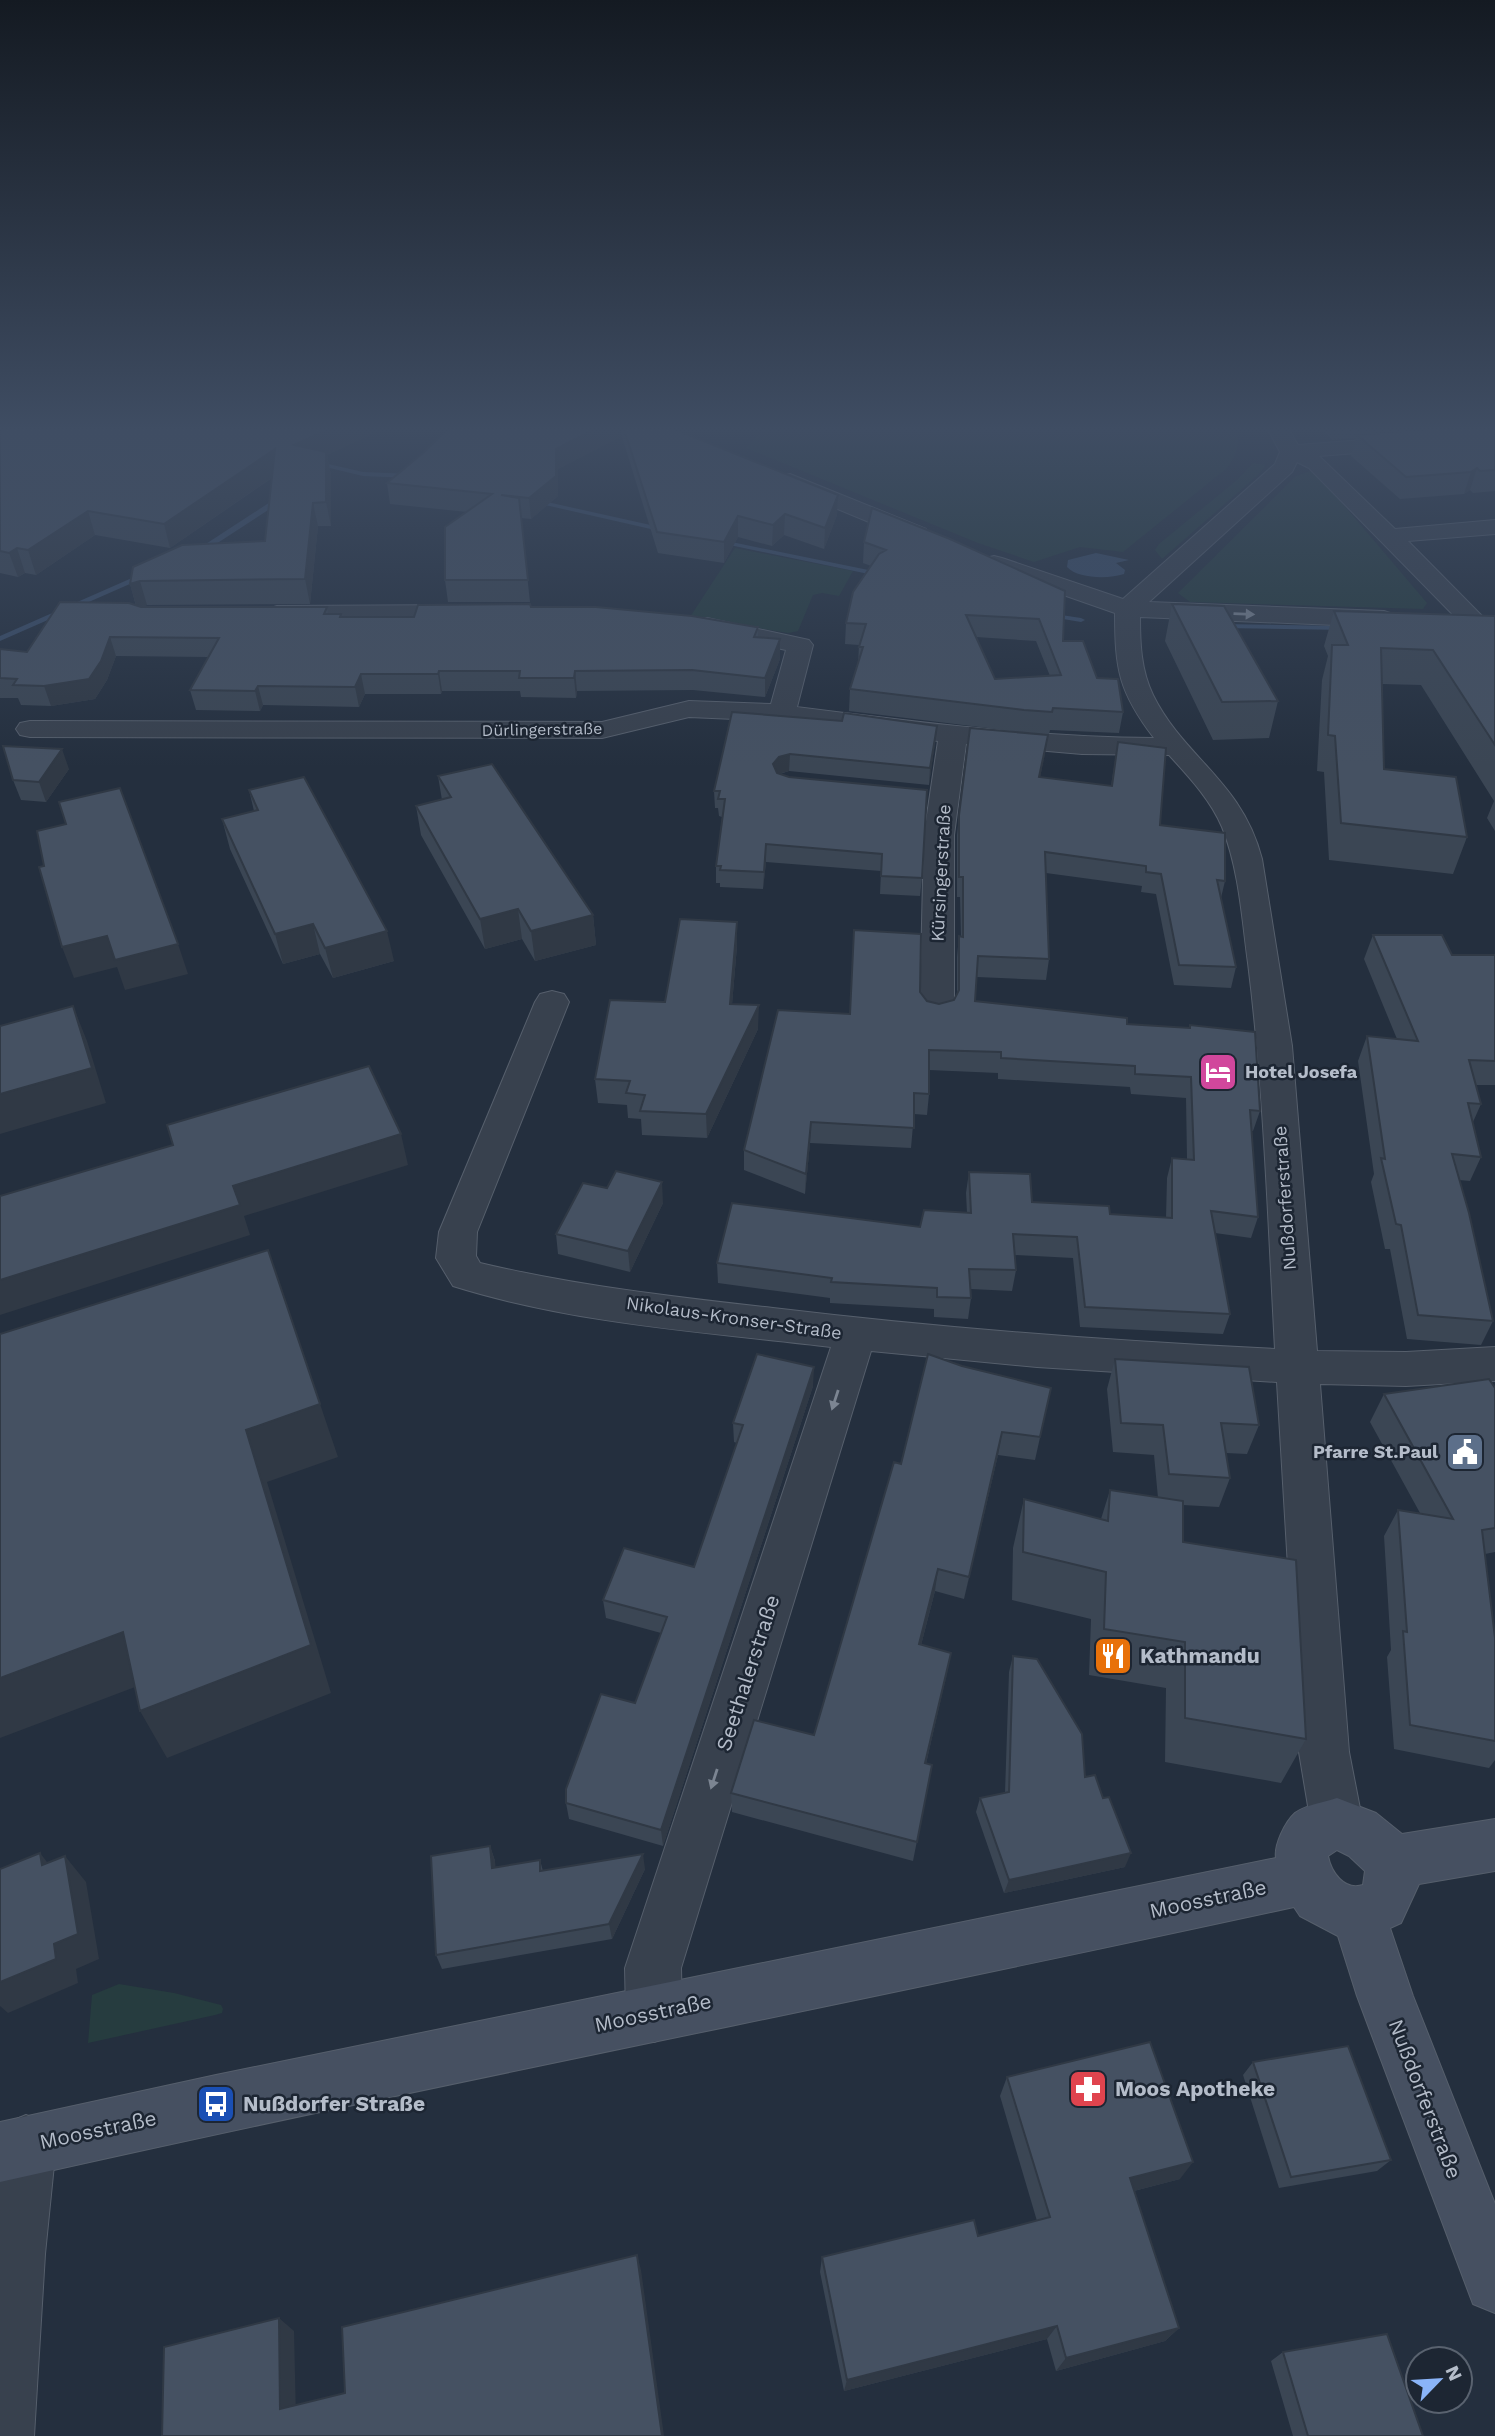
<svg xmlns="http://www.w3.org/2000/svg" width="1495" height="2436" viewBox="0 0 1495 2436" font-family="'Work Sans',sans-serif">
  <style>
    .green { fill: #263c3f }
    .water { fill: #394c67 }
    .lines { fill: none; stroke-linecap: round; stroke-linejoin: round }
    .stream { fill: #394c67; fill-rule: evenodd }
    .street-casing { stroke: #565f6c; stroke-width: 2 }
    .secondary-casing { stroke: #565f6c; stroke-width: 2 }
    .street { fill: #38414e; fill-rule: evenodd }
    .secondary { fill: #465061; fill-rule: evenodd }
    .wall { fill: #3b4654; fill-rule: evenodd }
    .shaded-wall { fill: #303945 }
    .building { fill: #455162; stroke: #303945; stroke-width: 2; fill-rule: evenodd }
    .oneway { fill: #7c8592 }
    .labels { text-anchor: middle; stroke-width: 5; stroke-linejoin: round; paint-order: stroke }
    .far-street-label { font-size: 16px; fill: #b4bcc9; stroke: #1d2633 }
    .street-label { font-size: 18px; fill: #b4bcc9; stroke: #1d2633 }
    .poi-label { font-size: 18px; font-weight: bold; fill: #b4bcc9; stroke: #1d2633; text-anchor: start }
    .near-poi-label { font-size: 21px; font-weight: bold; fill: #b4bcc9; stroke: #1d2633; text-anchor: start }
    .near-street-label { font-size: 21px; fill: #b4bcc9; stroke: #1d2633 }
  </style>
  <rect width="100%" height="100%" fill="#242f3e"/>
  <path class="green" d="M768,426H1234C1242,442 1237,455 1227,468L1123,552L1080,547L1034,562L978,543L746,448Z
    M1253,463L1266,465L1259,474L1162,559L1155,550L1159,544L1237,480Z
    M1311,471L1319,476L1416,590L1427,603L1423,609L1190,602L1178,593L1296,476Z
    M735,548L853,571L839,596L822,593L813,595L798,631L788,633L690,617Z
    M119,1984L174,1993L221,2005L223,2009L222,2013L215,2015L88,2043L92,1995Z"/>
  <path class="water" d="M1096,553L1129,560L1116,563L1125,570L1124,574C1109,579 1078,579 1067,567L1068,560Z"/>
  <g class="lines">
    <path class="stream" d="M315,461L363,472L411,474L415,476L411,478L363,476L313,464L312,463Z
      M278,497L285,499L199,555L192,553Z
      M529,498L664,528L668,530L664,532L532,502H529Z
      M717,539L883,573L887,575L883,577L720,543H717Z
      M141,574L148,576L0,641V636Z
      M1048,613L1081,618L1085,620L1081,622L1051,617H1048Z
      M1219,624L1344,626L1348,628L1344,630L1222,628H1219Z"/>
    <defs>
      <path id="street" d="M1266,426H1287L1298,445L1495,430V442L1319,456L1395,529L1495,520V534L1408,541L1484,618L1488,623L1484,628L1475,631L1466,628L1309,468L1297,462L1292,472L1149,602L1384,611L1393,614L1397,619L1393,624L1384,627L1140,617C1140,644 1141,670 1153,695C1184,758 1242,781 1262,859L1292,1046L1317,1351L1406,1352L1495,1347V1381L1406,1386L1320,1384L1349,1752L1363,1824L1355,1842L1337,1850L1319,1842L1311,1824L1299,1752L1277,1382L1037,1367L871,1351L681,1968L682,2014L674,2034L654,2042L634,2034L626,2014L625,1968L831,1347C706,1332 574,1324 453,1286L436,1258L439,1232L535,1002L540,994L552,991L564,994L569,1002L477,1232L476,1256L480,1263C577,1286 675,1297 773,1308C940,1328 1108,1341 1275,1349C1268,1220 1264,1091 1248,963C1242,919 1239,869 1222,827C1210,799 1189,777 1169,755L1082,754L966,744L954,835V1011L949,1019L937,1022L925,1019L920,1011L924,835L938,741L782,721L689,717L602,738L30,737L20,735L16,729L20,723L30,721L602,722L689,701L771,704L786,650L698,631L694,626L698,621L707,618L809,640L813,645L797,707C916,722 1034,737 1154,738C1119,692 1115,670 1115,613L986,568L982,563L986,558L994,556L1002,558L1123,599L1275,464L1280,452Z
        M790,474L926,529L930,534L926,539H910L782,486L779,481L782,476Z
        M469,605L478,608L482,613L478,618L277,622L268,619L264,614L268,609L277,606Z
        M26,2115L47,2124L56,2145L45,2254L34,2436H0V2136L5,2124Z"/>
      <path id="secondary" d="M1337,1798L1376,1813L1402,1834L1495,1819V1871L1419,1884L1401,1923L1390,1928L1413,1996L1495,2204V2313L1473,2304L1357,1996L1338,1936L1300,1916L1294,1907C863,2001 430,2085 0,2182V2122L216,2075L1276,1858C1274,1845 1285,1822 1295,1813C1305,1805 1325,1802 1337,1798ZM1337,1850L1349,1856L1365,1871L1363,1885C1344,1891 1331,1872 1328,1856Z"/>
    </defs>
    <use href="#street" class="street-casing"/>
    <use href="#secondary" class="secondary-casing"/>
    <use href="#street" class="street"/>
    <use href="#secondary" class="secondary"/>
  </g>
  <path class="wall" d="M0,426H389L327,455L331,475V526H318L310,604L147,605L141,607H327L328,614H341V617H414L531,607L758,627V637L780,659L765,697L693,690L577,691L576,698L521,697L520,691H442L441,694H365L359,707L263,705L260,711L196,710L190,690L208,657L116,656L107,680L95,699L51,706L21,705L18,698H0V649L27,652L136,606L130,584L265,541L272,478L170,548L95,535L36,575L25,573L18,577L0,573Z
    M451,426H620V437L558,469V496L531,519L521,518L530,602H448L445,580L467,512L390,504L387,483L423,453Z
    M621,426H666L838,495L837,515L824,549L784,535L772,546L738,537L724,563L658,553L622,437Z
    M1317,426H1495V491L1473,493L1470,490L1464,494L1400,499L1351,456L1356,438L1333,440Z
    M950,539L1063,641L1097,678L1123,712L1119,733L1050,730L1049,734L1021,732L849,711L850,689L858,664L859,645L845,644L846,623L871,566L863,563L864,542ZM976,637L1036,641L1050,676L995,679Z
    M1172,604L1278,701L1269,738L1213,740L1165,641Z
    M1334,611L1495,616V831L1487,818L1494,801L1421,685L1382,684L1384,769L1467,837L1453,874L1329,860L1324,772L1317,771L1322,680L1328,656L1324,646Z
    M842,721L937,726L929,785L789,771L780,774L922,878L920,896L880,894L881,871L766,862L763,889L720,887V883H716V866L722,817L719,816L718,808H715L714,791Z
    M1048,735L1040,777L1111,786L1118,742L1160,825L1225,881L1221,898L1236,967L1231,988L1174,985L1156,894L1141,892L1142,886L1046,873L1049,959L1046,980L977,977L975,1001L1127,1024L1189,1028L1190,1025L1260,1111L1253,1131H1252L1258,1217L1251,1238L1215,1233L1230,1314L1223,1334L1080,1327L1073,1258L1015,1255L1016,1270L1012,1291L971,1289V1298L968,1319L934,1317V1309L830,1303V1298L718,1283L717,1263L920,1227L967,1213L966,1193L969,1172L1032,1202L1110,1214L1166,1218L1167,1178L1172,1158L1187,1159L1186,1098L1131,1094L1130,1087L998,1079V1073L929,1070V1094L927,1115L914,1114L911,1148L810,1143L805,1194L744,1170V1150L850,1014L920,992L927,1001L939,1004L954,1000L957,995V957L959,936L961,937L960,897H957V835L959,815Z
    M69,769L46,802L21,800L13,780Z
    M438,776L593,915L596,945L535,961L522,939L485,949L421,835L416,806L442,800Z
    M249,790L394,961L333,978L320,954L283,964L230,849L222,819L254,811Z
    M737,922V946L732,1004L758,1029L707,1138L642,1135L641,1119L628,1118L627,1105L598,1103L595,1079Z
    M1373,935L1452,955H1495V1085H1476L1481,1104L1473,1122L1481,1157L1470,1181L1459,1180L1493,1321L1481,1345L1407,1339L1390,1249H1385L1371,1182L1374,1174L1358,1061L1367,1036L1397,1039L1364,959Z
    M607,1188L663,1203L630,1272L558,1254L556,1234Z
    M1115,1359L1259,1425L1247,1454L1226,1453L1230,1478L1219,1507L1183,1505V1542L1306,1739L1281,1783L1165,1762L1166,1688L1089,1675L1091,1619L1012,1600L1013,1548L1024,1499L1101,1519L1110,1490L1158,1498L1154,1455L1113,1452L1107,1389Z
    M813,1386L663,1846L569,1819L566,1803L635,1703L661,1633L606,1618L603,1600L694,1567L737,1443L734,1442L733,1423Z
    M1051,1388L1035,1460L998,1455L964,1599L935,1591L921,1645L951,1653L926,1764L932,1765L913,1861L732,1812L731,1793L814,1735L901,1464Z
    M1495,1388V1552L1485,1554L1495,1638V1760L1489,1768L1394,1749L1387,1657L1391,1650L1384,1536L1398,1510L1420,1513L1370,1422L1384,1394Z
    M1013,1656L1085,1777L1125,1867L1004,1893L976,1812L980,1798L1005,1793L1009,1672Z
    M490,1846L495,1861V1867L540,1860L543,1871L645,1869L612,1939L442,1969L436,1955Z
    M1253,2062L1391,2160L1377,2171L1279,2188L1243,2075Z
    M1007,2077L1180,2179L1134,2191L1179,2328L1165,2341L1056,2371L1047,2339L844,2391L820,2272L822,2257L978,2236L1037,2221L1000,2096Z
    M1283,2352L1423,2436H1293L1271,2361Z"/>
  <path class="shaded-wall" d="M335,426H389L327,455L331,475V526L326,502L294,445Z
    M600,426H620V437L558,469V496L531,519L529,498L556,449Z
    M275,449L280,472L170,548L164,524Z
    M1477,468L1470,490L1464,494L1471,472Z
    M838,495L837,515L824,549L825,528Z
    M313,503L318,526L310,604L305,579Z
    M88,511L95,535L36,575L28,550Z
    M785,514L784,535L772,546L773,525Z
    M738,516V537L724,563V542Z
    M17,548L25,573L18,577L9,553Z
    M140,581L147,605L137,609L130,584Z
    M110,637L116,656L107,680L95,699L51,706L44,686Z
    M780,639V659L765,697V678Z
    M439,671L442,691L441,694L438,674Z
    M575,671L577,691L576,698L574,678Z
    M361,674L365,694L359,707L355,687Z
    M258,686L263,705L260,711L255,691Z
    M937,726L935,743L929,785L930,768Z
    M1048,735L1045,754L1036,797L1039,777Z
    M62,749L69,769L46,802L39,782Z
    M790,754L789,771L778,774L773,764L779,757Z
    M766,844V862L763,889L764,872Z
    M518,909L522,939L485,949L480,919Z
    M593,915L596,945L535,961L531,931Z
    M737,922V946L730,1029V1004Z
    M313,924L320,954L283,964L275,934Z
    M387,931L394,961L333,978L325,948Z
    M107,936L178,944L188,974L125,990L117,967L74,978L62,947Z
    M759,1005L758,1029L707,1138L706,1114Z
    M73,1006L87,1041L106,1103L0,1134V1094Z
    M811,1122L810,1143L805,1194L806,1174Z
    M401,1134L408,1165L244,1216L250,1235L0,1315V1280L233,1186Z
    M662,1182L663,1203L630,1272L628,1251Z
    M814,1367L813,1386L663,1846L661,1830Z
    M320,1404L338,1457L267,1482L331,1693L167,1758L140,1711L246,1430Z
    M1002,1432L998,1455L964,1599L969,1577Z
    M938,1569L935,1591L916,1665L919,1644Z
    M123,1632L151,1681L0,1738V1678Z
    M951,1653L947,1674L921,1783L925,1763Z
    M490,1846L495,1861L497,1883L492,1868Z
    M40,1853L61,1880L42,1865Z
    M1131,1853L1125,1867L1004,1893L1009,1880Z
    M643,1854L645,1869L612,1939L609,1924Z
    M65,1856L86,1882L99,1959L76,1969L78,1983L8,2013L0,2006V1982L54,1944Z
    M1193,2162L1180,2179L1118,2195L1130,2178Z
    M637,2255L641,2270L664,2436H662Z
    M279,2318L294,2331L296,2419L280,2409Z
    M1057,2326L1047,2339L844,2391L847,2380Z
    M1179,2328L1165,2341L1056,2371L1066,2358Z"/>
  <path class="building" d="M0,426H335L294,445L326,452V502L313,503L305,579L140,581L130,584L133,567L182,545L265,541L275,449L164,524L88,511L28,550L17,548L9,553L0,551Z
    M451,426H600L556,449V476L529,498L501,495L519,498L528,580H445V527L492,494L387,483L423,453Z
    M623,426H666L838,495L825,528L785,514L773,525L738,516L724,542L657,532Z
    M1467,426H1495V470L1480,471L1477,468L1471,472L1406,477L1357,435Z
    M872,508L950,539L1065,591L1063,641H1083L1097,678L1118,679L1123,712L1053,708L1052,712L1024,710L850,689L863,647H859L866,624L846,623L853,592L879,554L886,550L864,542ZM966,615L1039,619L1061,675L995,679Z
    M60,602L129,603L141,607H327L324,614H341L340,617H414L418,605L530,604L531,607H596L692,616L756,627H758L754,637L780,639L765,678L692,670L575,671L574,678H519L520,671H439L438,674H361L355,687L258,686L255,691L190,690L219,638L110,637L101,661L89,679L44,686L13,685L17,679L0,678V649L27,652Z
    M1172,604L1224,606L1278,701L1222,702Z
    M1334,611L1495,616V745L1433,650L1381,648L1384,769L1456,777L1467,837L1341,823L1335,736L1328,735L1332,645H1348Z
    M732,712L842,721L844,713L937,726L930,768L790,754L779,757L773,764L777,773L789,777L927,790L922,878L881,876L882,854L766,844L764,872L720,870L721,866H716L725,799H718L720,791H714Z
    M970,728L1048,735L1039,777L1112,786L1118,742L1166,748L1160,825L1225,833V881L1217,880L1236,967L1179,965L1161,874L1146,872V866L1045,852L1049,959L978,956L975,1001L1127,1018V1024L1190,1028V1025L1255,1032L1260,1111L1250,1110L1258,1217L1211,1211L1230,1314L1085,1307L1077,1237L1013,1234L1016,1270L969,1269L971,1298L937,1297V1288L831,1282L832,1278L717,1263L732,1203L920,1227L924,1210L971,1213L969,1172L1030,1174L1032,1202L1109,1206L1110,1214L1172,1218V1158L1194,1160L1191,1077L1135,1074V1066L1001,1058V1052L929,1050V1094L914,1093V1128L811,1122L806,1174L744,1150L778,1010L850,1014L854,930L921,934L920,992L927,1001L939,1004L954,1000L959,990V936L963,937V877H959V815Z
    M3,746L62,749L39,782L13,780Z
    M492,764L593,915L531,931L518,909L480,919L416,806L451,797L438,776Z
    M304,777L387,931L325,948L313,924L275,934L222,819L258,810L249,790Z
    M120,788L178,944L115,960L107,936L62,947L39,867L44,866L37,831L66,824L59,802Z
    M680,919L737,922L730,1004L759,1005L706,1114L640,1111L645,1095L626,1093L630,1081L595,1079L610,1000L665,1002Z
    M1373,935H1442L1452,955H1495V1061L1469,1060L1481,1104L1468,1103L1481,1157L1452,1154L1469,1213L1493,1321L1418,1315L1401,1225L1396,1224L1381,1158L1385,1159L1367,1036L1418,1041Z
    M73,1006L92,1068L0,1094V1026Z
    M369,1066L401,1134L233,1186L240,1205L0,1280V1196L173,1145L167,1125Z
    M616,1171L662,1182L628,1251L556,1234L583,1183L607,1188Z
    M268,1250L320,1404L246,1430L311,1645L140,1711L123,1632L0,1678V1334Z
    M757,1354L814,1367L661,1830L566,1803V1789L601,1694L635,1703L667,1617L603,1600L624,1548L694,1567L743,1425L733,1423Z
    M928,1354L962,1366L1051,1388L1040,1437L1002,1432L969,1577L938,1569L919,1644L951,1653L925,1763L932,1765L917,1842L731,1793L754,1720L814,1735L894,1462L901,1464Z
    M1115,1359L1249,1367L1259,1425L1221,1423L1230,1478L1169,1474L1163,1425L1121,1423Z
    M1489,1379L1495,1388V1528L1482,1530L1495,1638V1741L1410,1725L1403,1631L1407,1632L1398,1510L1453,1519L1384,1394Z
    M1110,1490L1183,1501V1542L1296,1560L1306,1739L1185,1718V1642L1104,1629L1106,1572L1023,1552L1024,1499L1108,1521Z
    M1013,1656L1037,1659L1082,1734L1085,1777L1095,1775L1103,1798L1109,1797L1131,1853L1009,1880L980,1798L1009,1792Z
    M490,1846L492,1868L540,1860V1871L643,1854L609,1924L436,1955L431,1856Z
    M40,1853L42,1865L65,1856L78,1934L54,1944L56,1959L0,1982V1869Z
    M1150,2042L1193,2162L1130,2178L1179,2328L1066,2358L1057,2326L847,2380L822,2257L974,2220L978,2236L1050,2217L1007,2077Z
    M1348,2046L1391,2160L1291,2177L1253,2062Z
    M637,2255L662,2436H162L164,2347L279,2318L280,2409L345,2393L342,2327Z
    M1387,2334L1423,2436H1308L1283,2352Z"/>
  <defs><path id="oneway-solid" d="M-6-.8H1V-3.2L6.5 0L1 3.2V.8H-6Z" transform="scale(1.75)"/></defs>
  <g class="oneway">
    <use href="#oneway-solid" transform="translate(1244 614) rotate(2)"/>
    <use href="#oneway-solid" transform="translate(835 1400) rotate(108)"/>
    <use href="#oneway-solid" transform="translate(714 1779) rotate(108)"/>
  </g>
  <linearGradient id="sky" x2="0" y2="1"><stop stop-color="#141a22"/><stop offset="0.56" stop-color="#3f4d63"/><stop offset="1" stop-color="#3f4d63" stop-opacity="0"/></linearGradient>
  <rect width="1495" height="767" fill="url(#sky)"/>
  <defs>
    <symbol id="hotel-square" viewBox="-11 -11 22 22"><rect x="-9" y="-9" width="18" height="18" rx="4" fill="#d1479c" stroke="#1d2633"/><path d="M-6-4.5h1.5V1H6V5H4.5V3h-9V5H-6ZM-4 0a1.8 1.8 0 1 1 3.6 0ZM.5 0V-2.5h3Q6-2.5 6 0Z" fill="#fff"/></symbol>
    <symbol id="civic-square" viewBox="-11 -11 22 22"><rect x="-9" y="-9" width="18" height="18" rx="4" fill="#5c6f8a" stroke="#1d2633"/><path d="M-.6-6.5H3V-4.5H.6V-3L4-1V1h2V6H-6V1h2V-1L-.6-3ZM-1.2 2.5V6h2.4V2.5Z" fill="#fff"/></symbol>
    <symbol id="restaurant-square" viewBox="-11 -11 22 22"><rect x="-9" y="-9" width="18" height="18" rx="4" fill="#e8710a" stroke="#1d2633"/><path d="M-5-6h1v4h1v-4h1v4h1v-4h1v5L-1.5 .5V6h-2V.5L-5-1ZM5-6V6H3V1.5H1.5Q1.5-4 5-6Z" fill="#fff"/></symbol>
    <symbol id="pharmacy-square" viewBox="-11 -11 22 22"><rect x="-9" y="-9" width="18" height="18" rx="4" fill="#e0444e" stroke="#1d2633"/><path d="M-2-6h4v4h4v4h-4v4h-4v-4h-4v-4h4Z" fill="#fff"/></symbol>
    <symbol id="bus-square" viewBox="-11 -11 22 22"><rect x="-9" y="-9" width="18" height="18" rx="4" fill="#1a4fb4" stroke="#1d2633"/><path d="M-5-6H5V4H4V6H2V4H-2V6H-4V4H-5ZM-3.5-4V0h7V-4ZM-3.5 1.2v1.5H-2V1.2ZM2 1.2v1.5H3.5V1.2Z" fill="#fff"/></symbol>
  </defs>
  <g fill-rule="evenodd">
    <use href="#hotel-square" x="1196" y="1050" width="44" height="44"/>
    <use href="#civic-square" x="1443" y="1430" width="44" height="44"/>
    <use href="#restaurant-square" x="1091" y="1634" width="44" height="44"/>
    <use href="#pharmacy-square" x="1066" y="2067" width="44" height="44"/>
    <use href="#bus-square" x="194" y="2082" width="44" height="44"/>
  </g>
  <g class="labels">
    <g class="far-street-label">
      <text transform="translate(542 729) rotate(-1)" y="6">Dürlingerstraße</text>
    </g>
    <g class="street-label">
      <text transform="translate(941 873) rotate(-87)" y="6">Kürsingerstraße</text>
      <text transform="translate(1285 1198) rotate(-94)" y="6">Nußdorferstraße</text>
      <text transform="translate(734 1318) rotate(8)" y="6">Nikolaus-Kronser-Straße</text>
    </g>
    <g class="poi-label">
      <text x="1245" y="1078">Hotel Josefa</text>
      <text x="1438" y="1458" text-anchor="end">Pfarre St.Paul</text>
    </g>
    <g class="near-poi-label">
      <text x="1140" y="1663">Kathmandu</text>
      <text x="1115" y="2096">Moos Apotheke</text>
      <text x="243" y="2111">Nußdorfer Straße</text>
    </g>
    <g class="near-street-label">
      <text transform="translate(748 1673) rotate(-72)" y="7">Seethalerstraße</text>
      <text transform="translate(1208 1899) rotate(-12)" y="7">Moosstraße</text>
      <text transform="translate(653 2013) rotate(-12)" y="7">Moosstraße</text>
      <text transform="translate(1425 2099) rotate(69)" y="7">Nußdorferstraße</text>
      <text transform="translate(98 2130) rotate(-12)" y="7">Moosstraße</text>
    </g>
  </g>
  <g transform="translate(1439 2380) rotate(65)"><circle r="33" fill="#1d2633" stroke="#59626f" stroke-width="2"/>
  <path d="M0-5L12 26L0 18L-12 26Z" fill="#8ab4f8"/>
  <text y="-10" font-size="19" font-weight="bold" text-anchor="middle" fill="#b4bcc9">N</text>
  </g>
</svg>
